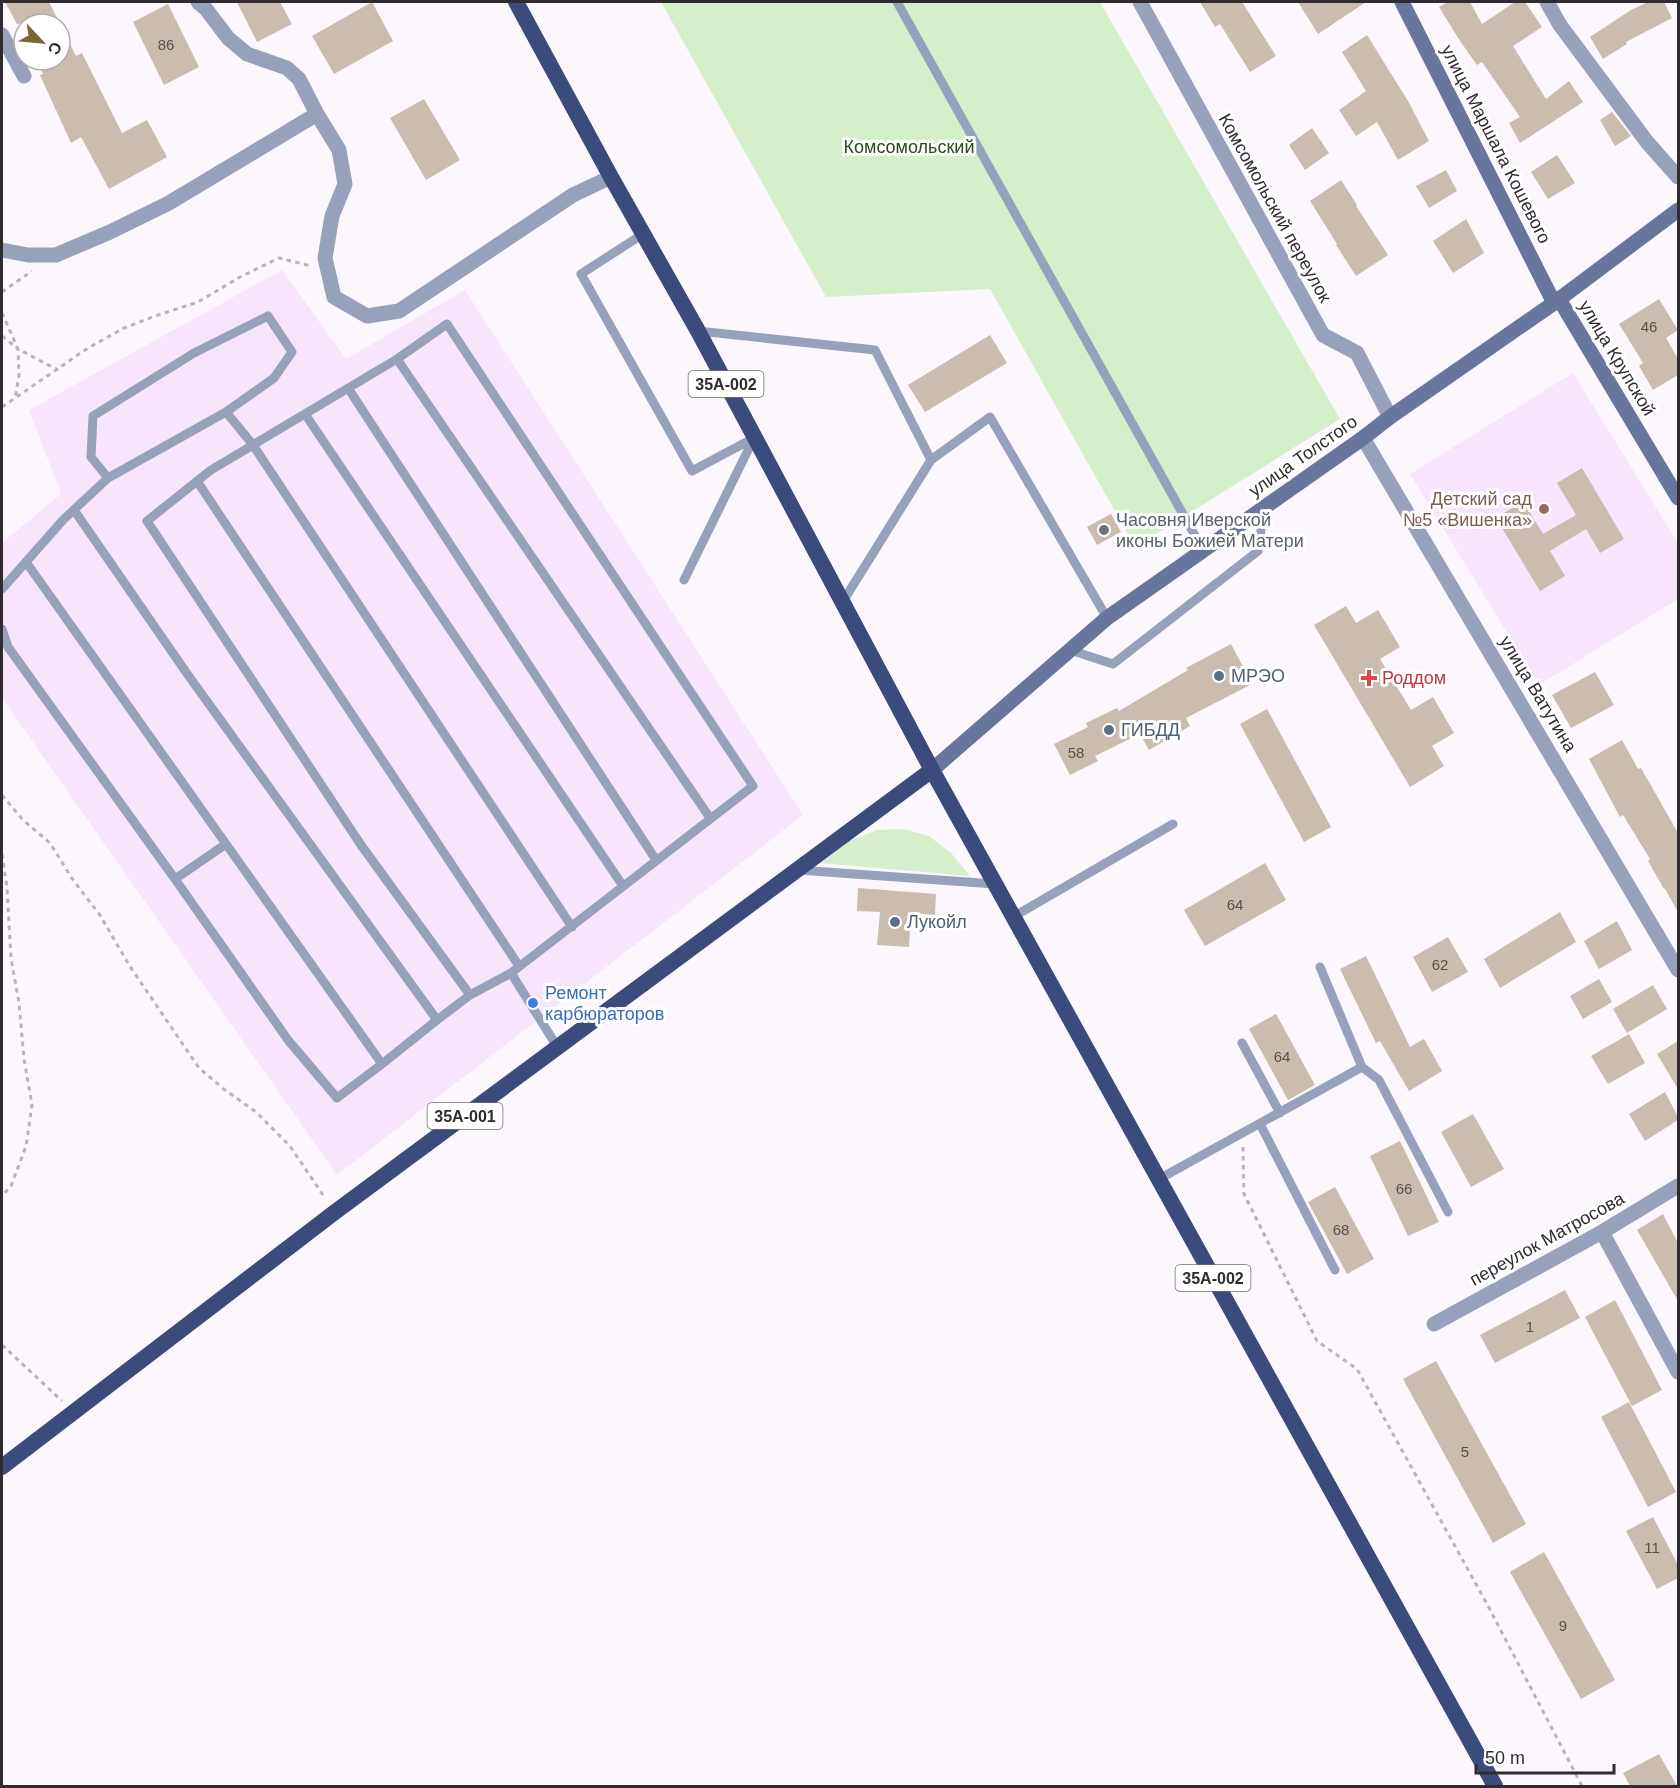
<svg xmlns="http://www.w3.org/2000/svg" width="1680" height="1788" viewBox="0 0 1680 1788" font-family="Helvetica,sans-serif">
  <style>
    .built { fill: #f7e5fb }
    .green { fill: #d4efca }
    .building { fill: #cabcae }
    .lines { fill: none; stroke-linecap: round; stroke-linejoin: round }
    .path { stroke: #b9b4ba; stroke-width: 3; stroke-dasharray: 4.5 4.5; stroke-linecap: butt }
    .service { stroke: #97a1bc; stroke-width: 9 }
    .minor { stroke: #97a1bc; stroke-width: 15 }
    .secondary { stroke: #68769d; stroke-width: 15 }
    .trunk { stroke: #3b4b7c; stroke-width: 16 }
    .education-dot { fill: #8d6e63; stroke: #fff; stroke-width: 2 }
    .worship-dot { fill: #6b7280; stroke: #fff; stroke-width: 2 }
    .service-dot { fill: #5c6f8a; stroke: #fff; stroke-width: 2 }
    .health-dot { fill: #e0444e; stroke: #fff; stroke-width: 2 }
    .shop-dot { fill: #3f7fe0; stroke: #fff; stroke-width: 2 }
    .labels { text-anchor: middle; stroke-width: 6; stroke-linejoin: round; paint-order: stroke }
    .number-label { font-size: 15px; fill: #564f50 }
    .shield { fill: #fff; stroke: #6e6b6f; stroke-width: 1.5 }
    .shield-label { font-size: 16px; font-weight: bold; fill: #302b31 }
    .street-label { font-size: 18px; fill: #302b31; stroke: #fff }
    .park-label { font-size: 18px; fill: #274e13; stroke: #fff }
    .education-label { font-size: 18px; fill: #785e54; stroke: #fff; text-anchor: end }
    .worship-label { font-size: 18px; fill: #5b616d; stroke: #fff; text-anchor: start }
    .service-label { font-size: 18px; fill: #4e5e75; stroke: #fff; text-anchor: start }
    .health-label { font-size: 18px; fill: #be3a42; stroke: #fff; text-anchor: start }
    .shop-label { font-size: 18px; fill: #366cbe; stroke: #fff; text-anchor: start }
  </style>
  <rect width="100%" height="100%" fill="#fcf7fd"/>
  <path class="built" d="M282,270L346,359L465,290L803,815L337,1175L2,698V543L61,494L29,410Z
    M1573,373L1678,543V599L1539,685L1410,474Z"/>
  <path class="green" d="M661,2H1100L1340,419L1135,547L990,289L826,297Z
    M903,829L929,836L952,854L970,876L821,863L850,841L877,830Z"/>
  <path class="building" d="M5,2H49L60,24H17Z
    M237,2H280L292,24L257,42Z
    M372,2L393,41L334,74L312,36Z
    M1200,2H1242L1276,56L1250,72L1220,24L1215,27Z
    M1298,2H1366L1318,34Z
    M1448,2H1470L1482,24L1515,2H1525L1542,27L1513,46L1546,99L1569,81L1583,102L1520,143L1509,123L1520,117L1482,62L1477,65L1460,41L1439,7Z
    M1648,2H1664L1672,18L1626,42L1627,44L1603,59L1590,37L1631,10Z
    M168,4L199,67L164,85L133,22Z
    M60,24L76,56L82,53L122,133L147,120L167,157L109,189L81,137L71,143L40,75L43,74L36,60H60Z
    M1367,35L1408,101L1429,141L1398,160L1377,122L1356,136L1339,110L1366,91L1342,52Z
    M424,99L460,160L426,180L390,118Z
    M1612,112L1631,136L1615,146L1600,120Z
    M1312,128L1329,153L1305,170L1289,145Z
    M1557,155L1575,183L1548,199L1531,172Z
    M1446,170L1457,191L1429,208L1416,186Z
    M1341,180L1357,205L1356,206L1388,255L1356,276L1336,245L1337,244L1310,201Z
    M1466,219L1484,253L1453,273L1433,241Z
    M1659,299L1678,330L1666,338L1678,359V375L1653,390L1639,366L1643,363L1619,324Z
    M990,335L1007,363L925,412L908,385Z
    M1582,468L1624,539L1600,553L1586,529L1550,551L1565,576L1540,591L1496,518L1523,501L1543,534L1576,515L1557,483Z
    M1111,514L1121,532L1097,545L1087,527Z
    M1346,606L1356,623L1378,610L1400,647L1380,659L1411,710L1433,697L1454,733L1432,746L1444,766L1410,787L1314,625Z
    M1231,644L1252,684L1186,718L1190,726L1149,750L1140,734L1095,756L1098,761L1070,775L1054,744L1088,727L1086,723L1117,708L1119,711L1188,670L1186,668Z
    M1595,672L1614,705L1571,728L1552,695Z
    M1267,709L1331,827L1304,842L1240,724Z
    M1622,740L1638,769L1641,768L1678,833V912L1665,889H1664L1648,861L1650,859L1623,815L1620,817L1589,759Z
    M1265,863L1286,900L1205,946L1184,910Z
    M858,888L936,894L935,915L911,913L909,947L877,945L880,912L857,911Z
    M1560,912L1576,942L1500,988L1484,959Z
    M1617,921L1632,950L1599,969L1584,941Z
    M1448,937L1468,972L1432,992L1413,957Z
    M1366,956L1410,1047L1424,1039L1442,1071L1409,1091L1380,1041L1376,1043L1340,969Z
    M1599,979L1612,1002L1583,1019L1570,996Z
    M1653,985L1667,1009L1627,1033L1613,1009Z
    M1276,1014L1315,1085L1288,1100L1249,1029Z
    M1629,1034L1645,1063L1608,1084L1591,1056Z
    M1678,1041V1089L1657,1054Z
    M1665,1092L1678,1117V1120L1645,1141L1629,1114Z
    M1473,1114L1504,1169L1471,1187L1441,1132Z
    M1400,1141L1439,1222L1408,1236L1370,1156Z
    M1335,1187L1374,1259L1347,1274L1308,1202Z
    M1663,1214L1678,1243V1301L1637,1230Z
    M1565,1290L1580,1318L1495,1363L1480,1335Z
    M1615,1300L1662,1390L1632,1406L1585,1317Z
    M1436,1361L1526,1524L1493,1543L1403,1379Z
    M1629,1402L1676,1492L1648,1507L1601,1417Z
    M1653,1517L1678,1565V1578L1657,1589L1626,1531Z
    M1544,1552L1615,1680L1581,1699L1510,1572Z
    M1659,1754L1677,1786H1630L1623,1773Z"/>
  <g class="lines">
    <path class="path" d="M2,292L32,271
      M2,313L18,349L58,370
      M2,336L18,349L19,375L15,399
      M2,407L88,348L124,328L155,316L198,302L240,277L279,258L311,266
      M2,795L22,819L50,843L73,880L100,915L129,965L199,1068L225,1090L256,1112L290,1146L325,1198
      M2,854L7,888L11,958L19,1003L24,1059L32,1105L26,1146L11,1186L2,1196
      M1243,1147L1244,1194L1317,1341L1357,1369L1487,1604L1582,1786
      M2,1345L62,1401"/>
    <path class="service" d="M897,2L1203,550
      M643,234L581,274L692,471L754,438
      M698,331L875,350L931,460L842,603
      M397,359L710,818
      M348,388L656,860
      M226,412L108,478L91,457L93,416L194,353L268,316L292,352L274,378L226,412L253,445L572,927
      M305,414L623,886
      M931,460L990,417L1107,618
      M197,481L519,966
      M74,510L188,675L437,1020L382,1064
      M684,580L754,438
      M2,589L63,520L108,478
      M2,629L8,647L175,879L226,844L26,562
      M1070,650L1113,664L1258,551L1264,508
      M798,870L995,884
      M175,879L288,1040L337,1098L382,1064L226,844
      M1013,917L1173,824
      M511,973L470,995L361,845L147,521L211,470L397,359L447,324L753,786L511,973L558,1048
      M437,1020L470,995
      M1242,1043L1280,1113
      M1362,1067L1379,1080L1448,1212
      M1260,1124L1335,1270
      M1159,1179L1362,1067L1320,967"/>
    <path class="minor" d="M198,2L206,9L228,38L247,54L287,68L299,79L317,114L339,150L345,184L332,216L325,258L334,297L367,316L399,311L573,195L611,177
      M1140,2L1323,335L1357,353L1390,417
      M1547,2L1560,25L1647,142L1678,177
      M2,35L24,76
      M2,250L28,255H56L110,232L169,203L317,114
      M1363,438L1678,970
      M1602,1232L1678,1372
      M1434,1324L1602,1232L1678,1186"/>
    <path class="secondary" d="M1402,2L1554,303
      M1559,299L1678,498
      M932,770L1107,618L1363,438L1390,417L1554,303L1678,210"/>
    <path class="trunk" d="M516,2L611,177L698,331L932,770L1495,1786
      M2,1467L335,1212L932,770"/>
  </g>
  <circle class="education-dot" cx="1544" cy="509" r="6"/>
  <circle class="worship-dot" cx="1104" cy="530" r="6"/>
  <g class="service-dot">
    <circle cx="1219" cy="676" r="6"/>
    <circle cx="1109" cy="730" r="6"/>
    <circle cx="895" cy="922" r="6"/>
  </g>
  <path class="health-dot" d="M1366 669h6v6h6v6h-6v6h-6v-6h-6v-6h6z"/>
  <circle class="shop-dot" cx="533" cy="1003" r="6"/>
  <g class="labels">
    <g class="number-label">
      <text x="166" y="50">86</text>
      <text x="1649" y="332">46</text>
      <text x="1076" y="758">58</text>
      <text x="1235" y="910">64</text>
      <text x="1440" y="970">62</text>
      <text x="1282" y="1062">64</text>
      <text x="1404" y="1194">66</text>
      <text x="1341" y="1235">68</text>
      <text x="1530" y="1332">1</text>
      <text x="1465" y="1457">5</text>
      <text x="1652" y="1553">11</text>
      <text x="1563" y="1631">9</text>
    </g>
    <g class="shield">
      <rect x="688.5" y="371" width="75" height="26" rx="4.5"/>
      <rect x="427.5" y="1103" width="75" height="26" rx="4.5"/>
      <rect x="1175.5" y="1265" width="75" height="26" rx="4.5"/>
    </g>
    <g class="shield-label">
      <text x="726" y="390">35А-002</text>
      <text x="465" y="1122">35А-001</text>
      <text x="1213" y="1284">35А-002</text>
    </g>
    <g class="street-label">
      <text transform="translate(1496 144) rotate(63)" y="6">улица Маршала Кошевого</text>
      <text transform="translate(1275 208) rotate(61)" y="6">Комсомольский переулок</text>
      <text transform="translate(1617 358) rotate(59)" y="6">улица Крупской</text>
      <text transform="translate(1303 456) rotate(-35)" y="6">улица Толстого</text>
      <text transform="translate(1538 694) rotate(59)" y="6">улица Ватутина</text>
      <text transform="translate(1547 1239) rotate(-29)" y="6">переулок Матросова</text>
    </g>
    <g class="park-label">
      <text x="909" y="153">Комсомольский</text>
    </g>
    <g class="education-label">
      <text x="1532" y="505">Детский сад<tspan x="1532" dy="21">№5 «Вишенка»</tspan></text>
    </g>
    <g class="worship-label">
      <text x="1116" y="526">Часовня Иверской<tspan x="1116" dy="21">иконы Божией Матери</tspan></text>
    </g>
    <g class="service-label">
      <text x="1231" y="682">МРЭО</text>
      <text x="1121" y="736">ГИБДД</text>
      <text x="907" y="928">Лукойл</text>
    </g>
    <g class="health-label">
      <text x="1382" y="684">Роддом</text>
    </g>
    <g class="shop-label">
      <text x="545" y="999">Ремонт<tspan x="545" dy="21">карбюраторов</tspan></text>
    </g>
  </g>
  <rect width="1680" height="1788" fill="none" stroke="#302b31" stroke-width="6"/>
  <g transform="translate(42 42) rotate(116)"><circle r="28" fill="#ffffff" stroke="#acaaad" stroke-width="1.5"/>
  <path d="M0-4.5L10 22L0 15L-10 22Z" fill="#7a6534"/>
  <text y="-9" font-size="16" font-weight="bold" text-anchor="middle" fill="#302b31">С</text>
  </g>
  <path d="M1476 1764v9h138v-9" fill="none" stroke="#302b31" stroke-width="3"/>
  <text x="1485" y="1764" font-size="18" fill="#302b31" stroke="#ffffff" stroke-width="4.5" paint-order="stroke">50 m</text>
</svg>
